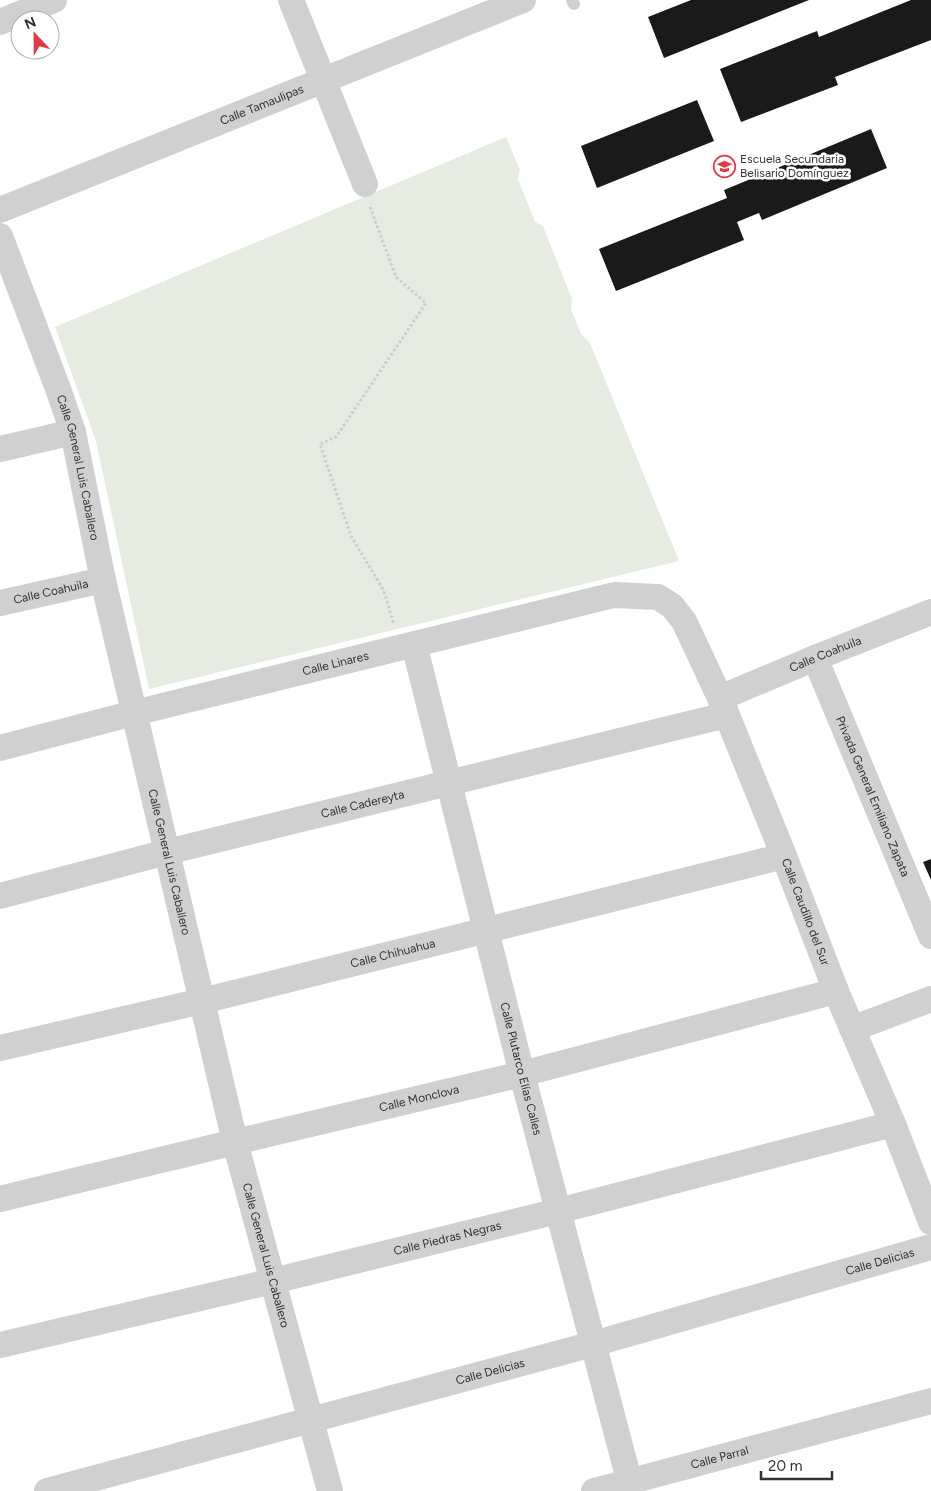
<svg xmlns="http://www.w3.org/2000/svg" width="931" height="1491" viewBox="0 0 931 1491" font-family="Figtree,sans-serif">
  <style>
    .green { fill: #e6ecdf }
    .building { fill: #1a1a1a }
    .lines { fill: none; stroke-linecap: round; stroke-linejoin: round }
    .path { stroke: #cdcdcd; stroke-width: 3; stroke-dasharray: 2.5 2.5; stroke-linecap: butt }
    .lane { stroke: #d0d0d0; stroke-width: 12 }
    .street { stroke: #d0d0d0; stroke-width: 26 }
    .labels { text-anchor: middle; stroke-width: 5; stroke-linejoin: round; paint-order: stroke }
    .street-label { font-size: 12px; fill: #333; stroke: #fff }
    .poi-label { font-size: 12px; fill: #333; stroke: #fff; text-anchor: start }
  </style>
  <rect width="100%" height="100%" fill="#fff"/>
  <path class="green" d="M506,137L520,170L518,179L535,222L543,226L572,299L571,309L581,334L590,343L679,561L149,689L96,441L55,327Z"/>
  <path class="building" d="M691,0H809L664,58L648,17Z
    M911,0H931V40L835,77L838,85L741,122L720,69L817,31L819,37Z
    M697,100L714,141L597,188L581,146Z
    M871,129L887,168L762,220L759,213L737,222L744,240L616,291L599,249L727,198L724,190Z
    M931,859V880L923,862Z"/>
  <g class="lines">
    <path class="path" d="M370,207L396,277L426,303L336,437L320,444L351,536L384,591L394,625"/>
    <path class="lane" d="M572,0L574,4"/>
    <g class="street">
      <path d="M291,0L365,184"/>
      <path d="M0,22L54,0"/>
      <path id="s1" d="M0,210L523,0"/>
      <path id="s2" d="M0,236L57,386L73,432L103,580L235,1142L330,1491"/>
      <path d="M0,449L73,432"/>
      <path id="s3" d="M0,603L103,580"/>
      <path id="s4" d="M414,644L522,1074L632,1491"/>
      <path id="s5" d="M815,658L931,936"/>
      <path id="s6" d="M720,698L815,658L931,612"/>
      <path id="s7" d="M0,748L134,713L614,595L658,597L672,606L684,621L720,698L784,856L836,991L893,1124L931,1222"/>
      <path id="s8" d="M0,896L167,852L726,715"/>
      <path d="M852,1029L931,999"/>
      <path id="s9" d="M0,1048L202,1001L784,856"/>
      <path id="s10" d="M0,1199L235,1142L522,1074L836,991"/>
      <path id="s11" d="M0,1345L273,1281L558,1211L893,1124"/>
      <path id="s12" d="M47,1491L593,1344L931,1247"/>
      <path id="s13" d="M594,1491L931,1401"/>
    </g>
  </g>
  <defs>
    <symbol id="school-ring" viewBox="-11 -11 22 22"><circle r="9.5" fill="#fff" stroke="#e63946" stroke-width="1.5"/><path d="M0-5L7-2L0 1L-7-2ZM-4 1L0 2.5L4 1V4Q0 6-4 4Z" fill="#e63946"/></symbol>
  </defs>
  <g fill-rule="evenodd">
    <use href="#school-ring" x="712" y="154" width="25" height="25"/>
  </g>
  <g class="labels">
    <g class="street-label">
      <text dy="4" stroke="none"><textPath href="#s1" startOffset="282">Calle Tamaulipas</textPath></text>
      <text dy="4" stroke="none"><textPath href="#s2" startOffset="245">Calle General Luis Caballero</textPath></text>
      <text dy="4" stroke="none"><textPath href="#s3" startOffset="52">Calle Coahuila</textPath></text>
      <text dy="4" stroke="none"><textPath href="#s6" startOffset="114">Calle Coahuila</textPath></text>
      <text dy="4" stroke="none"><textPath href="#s7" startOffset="346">Calle Linares</textPath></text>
      <text dy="4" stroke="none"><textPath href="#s5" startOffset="150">Privada General Emiliano Zapata</textPath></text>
      <text dy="4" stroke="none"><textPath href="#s8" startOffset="374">Calle Cadereyta</textPath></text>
      <text dy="4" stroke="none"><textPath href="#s2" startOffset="650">Calle General Luis Caballero</textPath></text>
      <text dy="4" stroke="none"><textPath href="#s7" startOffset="1028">Calle Caudillo del Sur</textPath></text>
      <text dy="4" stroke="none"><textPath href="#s9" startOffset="404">Calle Chihuahua</textPath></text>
      <text dy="4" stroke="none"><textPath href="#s4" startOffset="438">Calle Plutarco Elías Calles</textPath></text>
      <text dy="4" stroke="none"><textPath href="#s10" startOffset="431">Calle Monclova</textPath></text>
      <text dy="4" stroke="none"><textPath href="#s11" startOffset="460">Calle Piedras Negras</textPath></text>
      <text dy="4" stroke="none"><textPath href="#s2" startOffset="1055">Calle General Luis Caballero</textPath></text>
      <text dy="4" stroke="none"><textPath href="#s12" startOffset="864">Calle Delicias</textPath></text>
      <text dy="4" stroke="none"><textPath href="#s12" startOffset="459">Calle Delicias</textPath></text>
      <text dy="4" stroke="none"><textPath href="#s13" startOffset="130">Calle Parral</textPath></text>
    </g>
    <g class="poi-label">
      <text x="740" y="163">Escuela Secundaria<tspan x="740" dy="14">Belisario Domínguez</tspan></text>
    </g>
  </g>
  <g transform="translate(35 35) rotate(338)"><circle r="24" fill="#ffffff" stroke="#adadad"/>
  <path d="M0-4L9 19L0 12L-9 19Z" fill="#e63946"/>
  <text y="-8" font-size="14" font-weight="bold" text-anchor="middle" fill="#333333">N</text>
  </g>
  <path d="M761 1471v8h71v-8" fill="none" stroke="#333333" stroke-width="2.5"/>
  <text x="768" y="1471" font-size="15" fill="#333333" stroke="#ffffff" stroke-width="4" paint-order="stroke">20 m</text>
</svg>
